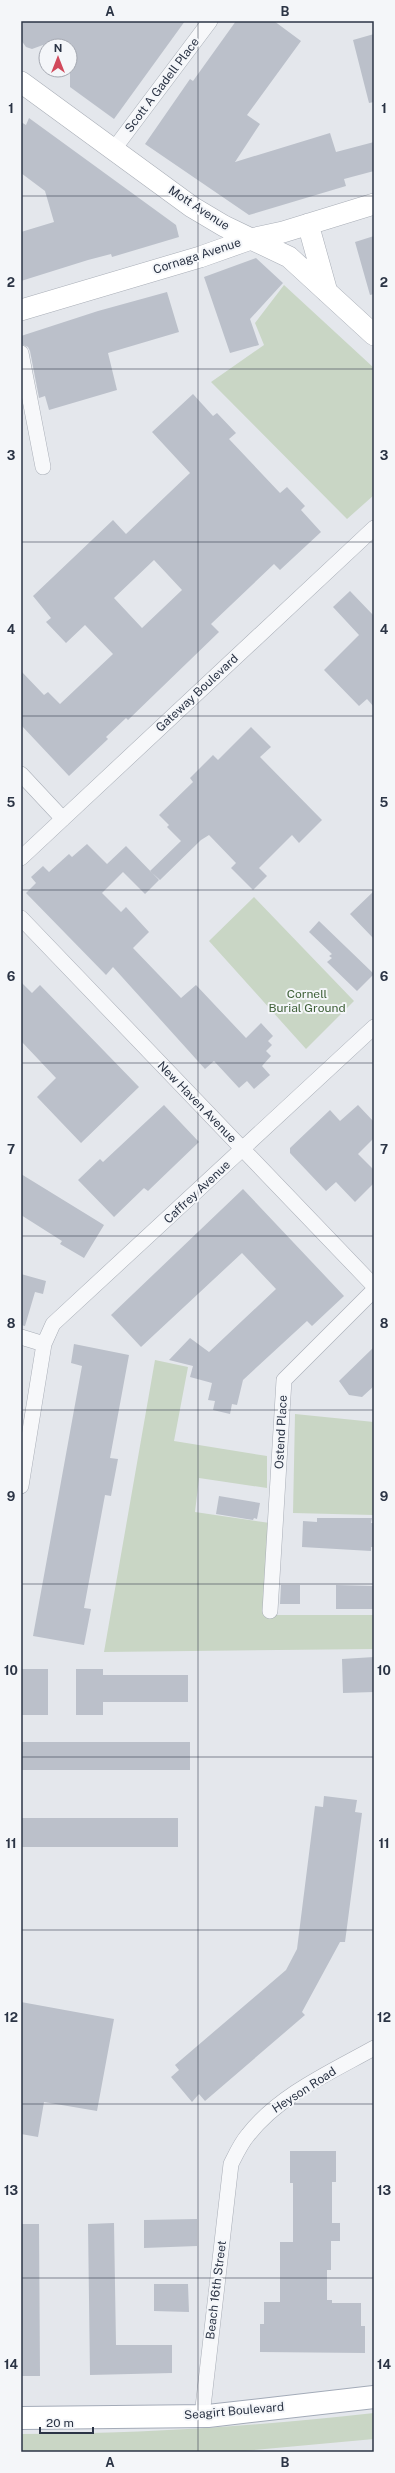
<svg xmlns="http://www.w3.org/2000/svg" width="395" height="2473" viewBox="0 0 395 2473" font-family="'Public Sans',sans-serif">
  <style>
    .green { fill: #c9d6c5 }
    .building { fill: #bbc0ca; fill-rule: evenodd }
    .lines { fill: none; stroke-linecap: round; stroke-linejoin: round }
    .street-casing { stroke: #a9aeb7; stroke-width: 16 }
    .secondary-casing { stroke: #a9aeb7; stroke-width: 22 }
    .primary-casing { stroke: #a3abb8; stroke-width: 24 }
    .street { stroke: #f7f8fa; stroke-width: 15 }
    .secondary { stroke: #fff; stroke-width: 21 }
    .primary { stroke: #fff; stroke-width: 22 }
    .grid { fill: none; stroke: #2b3445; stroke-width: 1; stroke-opacity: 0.55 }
    .labels { text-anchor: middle; stroke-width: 4; stroke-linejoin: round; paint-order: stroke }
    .street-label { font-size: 12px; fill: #2b3445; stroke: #f4f6f9 }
    .park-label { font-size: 12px; fill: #3f6138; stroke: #f4f6f9 }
    .neatline { fill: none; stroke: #2b3445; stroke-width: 1.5 }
    .grid-label { font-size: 13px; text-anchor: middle; font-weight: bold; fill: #2b3445 }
  </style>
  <rect width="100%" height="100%" fill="#e4e7ec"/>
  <path class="green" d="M284,285L374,368V495L347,519L211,382L264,345L255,323Z
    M254,897L354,1001L306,1049L209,941Z
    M155,1360L188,1367L174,1441L267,1456V1488L199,1478L195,1512L270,1523L266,1615H374V1649L104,1652Z
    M295,1414L374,1422V1515L293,1513Z
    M374,2413V2439L233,2452H21V2434C139,2434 256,2426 374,2413Z"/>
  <path class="building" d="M23,21H185L114,119L70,87V46L46,47L43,45L32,49L26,47L21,40Z
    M236,21H274L301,41L247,115L260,124L235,162L330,133L336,152L374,142V171L344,179L346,186L249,215L145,144L190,79L193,81Z
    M374,34V102L369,103L353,40Z
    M29,118L176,225L179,237L112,257L111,254L88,260L21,281V232L54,222L45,191L21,173V122L26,125Z
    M374,236V294L370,295L355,242Z
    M256,258L283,283L250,319L259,345L230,353L204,277Z
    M167,292L179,332L108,353L117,390L49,410L45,396L39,398L30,351L28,347L21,344V336L98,311Z
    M193,394L213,416L217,413L236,433L229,439L280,493L287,487L305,506L301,510L321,532L280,570L274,564L211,624L219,632L128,720L126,718L106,737L108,739L69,776L21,725V671L44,695L48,692L60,704L113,654L85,625L66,643L46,622L51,618L33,596L113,520L126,534L190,473L152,432ZM154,560L182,590L142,628L114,598Z
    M350,591L374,616V707L367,699L359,706L324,670L359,635L333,607Z
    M251,727L271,747L260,757L322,820L299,843L292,835L259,868L267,876L253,890L231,868L236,863L209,835L201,840L160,880L150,871L181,841L167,827L169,825L159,815L193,782L190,778L213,755L218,760Z
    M87,844L107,864L126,846L159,880L145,894L123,872L102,893L121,912L126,907L149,932L133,948L181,998L196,985L246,1038L261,1023L273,1036L268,1041L272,1045L266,1051L271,1056L262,1066L270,1075L254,1089L247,1081L239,1088L214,1061L205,1069L113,967L106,975L26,893L36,883L31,877L43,866L49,872L69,854L72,857Z
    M374,891V939L350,914Z
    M319,921L374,974L357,991L327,962L332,958L329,956L332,954L309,932Z
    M21,982L32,993L40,985L139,1087L81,1143L37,1097L56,1078L21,1041Z
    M164,1105L199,1142L148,1191L144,1188L114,1217L78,1180L100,1159L103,1162Z
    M358,1105L374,1122V1138L358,1154L374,1170V1183L355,1202L336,1182L326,1191L290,1153V1148L330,1110L340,1121Z
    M21,1174L104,1225L84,1258L60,1244L62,1241L21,1215Z
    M243,1189L344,1296L312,1326L307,1321L243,1380L237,1405L232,1404L230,1414L213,1410L215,1401L208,1400L212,1383L190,1377L193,1366L169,1360L190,1338L209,1352L276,1289L242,1253L141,1347L111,1315Z
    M21,1274L46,1281L43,1294L35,1292L25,1326L21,1325Z
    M74,1344L129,1355L110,1458L118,1459L111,1496L105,1495L84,1608L91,1609L84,1645L33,1636L82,1366L71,1363Z
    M374,1347V1386L362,1397L349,1395L339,1381Z
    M219,1496L260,1503L257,1519L254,1518L253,1520L216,1514Z
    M317,1518H372L371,1523H374V1547H371V1551L302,1547L303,1521L317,1522Z
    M281,1585H300V1604H280Z
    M336,1585L374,1586V1609H336Z
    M374,1657V1692L343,1693L342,1659Z
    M21,1669H48V1715H21Z
    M76,1669H103V1675H188V1702H103V1715H76Z
    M21,1742H190V1770H21Z
    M324,1796L357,1800L355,1812L362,1813L345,1942H340L302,2012L305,2015L205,2101L199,2094L192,2102L171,2077L179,2070L175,2065L286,1970L297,1949L315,1806L323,1807Z
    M21,1818H178V1847H21Z
    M21,2002L114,2019L97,2111L44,2102L38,2137L21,2134Z
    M290,2151H336V2182H332V2223H340V2241H331V2270H327V2300H332V2303H361V2326H365V2353L260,2352V2324H264V2302H280V2242H293V2183H290Z
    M197,2219V2246L144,2248V2220Z
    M114,2223L116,2345H172V2373L90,2375L88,2224Z
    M21,2224H39L40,2376H21Z
    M154,2284H188L189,2312L154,2311Z"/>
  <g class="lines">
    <defs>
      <path id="street" d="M114,149L210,21
        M21,353L43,467
        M21,774L63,819
        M21,858L374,528
        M21,918L374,1286
        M21,1337L44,1344
        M21,1486L44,1344L53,1324L374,1027
        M270,1611L284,1380L374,1290
        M202,2416L231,2164C236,2154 241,2143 248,2135C279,2095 331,2072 374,2048"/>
      <path id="secondary" d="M21,82L192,207L224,226L289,257L374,335
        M308,224L327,292
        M21,310L200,257L251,239L283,232L374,204"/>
      <path id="primary" d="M21,2418L208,2416L374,2397"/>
    </defs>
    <use href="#street" class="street-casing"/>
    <use href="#secondary" class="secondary-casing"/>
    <use href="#primary" class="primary-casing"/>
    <use href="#street" class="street"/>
    <use href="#secondary" class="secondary"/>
    <use href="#primary" class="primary"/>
  </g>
  <path class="grid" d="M198,21V2452M21,196H374M21,369H374M21,542H374M21,716H374M21,890H374M21,1063H374M21,1236H374M21,1410H374M21,1584H374M21,1757H374M21,1930H374M21,2104H374M21,2278H374"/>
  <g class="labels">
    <g class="street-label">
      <text transform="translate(162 85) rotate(-53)" y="4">Scott A Gadell Place</text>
      <text transform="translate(199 208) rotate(33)" y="4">Mott Avenue</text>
      <text transform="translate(197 256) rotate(-18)" y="4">Cornaga Avenue</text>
      <text transform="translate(197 693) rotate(-43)" y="4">Gateway Boulevard</text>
      <text transform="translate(197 1102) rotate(46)" y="4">New Haven Avenue</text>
      <text transform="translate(197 1192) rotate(-43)" y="4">Caffrey Avenue</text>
      <text transform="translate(281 1432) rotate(-87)" y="4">Ostend Place</text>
      <text transform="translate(304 2090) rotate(-33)" y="4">Heyson Road</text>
      <text transform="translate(216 2290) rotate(-83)" y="4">Beach 16th Street</text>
      <text transform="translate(234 2411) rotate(-5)" y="4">Seagirt Boulevard</text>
    </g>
    <g class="park-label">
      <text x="307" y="998">Cornell<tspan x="307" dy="14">Burial Ground</tspan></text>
    </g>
  </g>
  <rect width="395" height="2473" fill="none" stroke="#f4f6f9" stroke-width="44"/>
  <g transform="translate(58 58)"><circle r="19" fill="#f4f6f9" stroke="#a4a8b1"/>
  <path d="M0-3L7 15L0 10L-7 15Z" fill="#d1495b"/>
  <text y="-6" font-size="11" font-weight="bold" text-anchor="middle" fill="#2b3445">N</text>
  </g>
  <path d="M40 2427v6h53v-6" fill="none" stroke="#2b3445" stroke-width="2"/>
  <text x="46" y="2427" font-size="12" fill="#2b3445" stroke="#f4f6f9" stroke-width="3" paint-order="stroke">20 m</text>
  <rect x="22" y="22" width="351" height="2429" class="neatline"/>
  <g class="grid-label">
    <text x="110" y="16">A</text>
    <text x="285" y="16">B</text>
    <text x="11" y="113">1</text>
    <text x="384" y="113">1</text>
    <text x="11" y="287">2</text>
    <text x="384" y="287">2</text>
    <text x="11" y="460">3</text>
    <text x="384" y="460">3</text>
    <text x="11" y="634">4</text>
    <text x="384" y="634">4</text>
    <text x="11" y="807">5</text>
    <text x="384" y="807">5</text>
    <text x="11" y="981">6</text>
    <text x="384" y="981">6</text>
    <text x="11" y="1154">7</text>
    <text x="384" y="1154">7</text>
    <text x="11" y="1328">8</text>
    <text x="384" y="1328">8</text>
    <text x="11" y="1501">9</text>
    <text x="384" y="1501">9</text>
    <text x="11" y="1675">10</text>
    <text x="384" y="1675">10</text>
    <text x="11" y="1848">11</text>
    <text x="384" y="1848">11</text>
    <text x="11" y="2022">12</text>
    <text x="384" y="2022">12</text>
    <text x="11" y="2195">13</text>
    <text x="384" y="2195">13</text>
    <text x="11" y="2369">14</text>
    <text x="384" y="2369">14</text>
    <text x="110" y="2467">A</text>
    <text x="285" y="2467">B</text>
  </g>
</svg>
